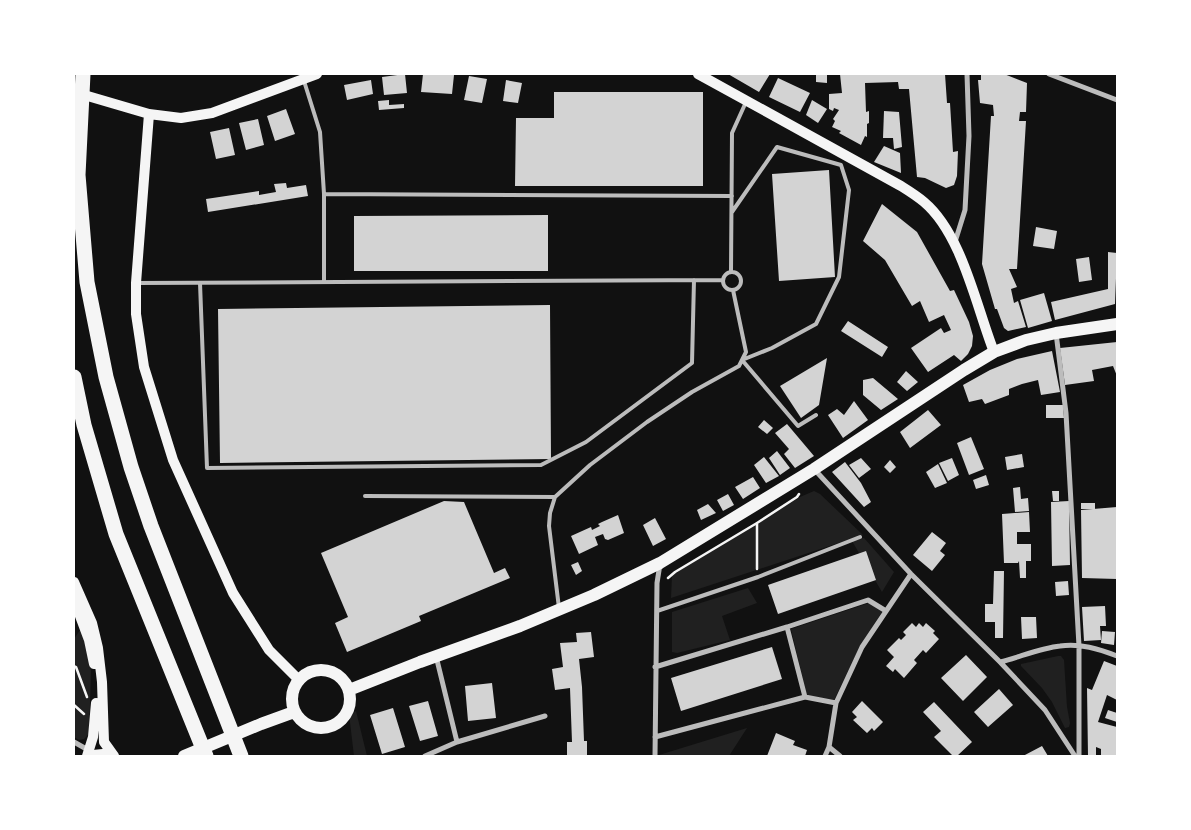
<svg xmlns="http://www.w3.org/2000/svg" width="1191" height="830" viewBox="0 0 1191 830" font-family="Raleway,sans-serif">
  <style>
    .green { fill: #202020 }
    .building { fill: #d3d3d3 }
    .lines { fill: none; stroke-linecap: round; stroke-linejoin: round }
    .path { stroke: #f5f5f5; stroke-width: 2.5 }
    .service { stroke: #bcbcbc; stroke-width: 4 }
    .minor { stroke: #bcbcbc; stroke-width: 5 }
    .secondary { stroke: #f5f5f5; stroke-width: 10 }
    .primary { stroke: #f5f5f5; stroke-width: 12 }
    .motorway { stroke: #f5f5f5; stroke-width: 15 }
  </style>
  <rect width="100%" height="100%" fill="#111"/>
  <path class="green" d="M814,491L820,494L863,535L671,598L672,576L675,573L800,497Z
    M864,538L894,572L882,592L852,541Z
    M748,588L757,603L722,616L730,640L677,653L672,652V612Z
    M869,603L882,612L861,644L834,700L807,696L791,629Z
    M82,627L91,671L89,734L84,739L79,740L74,737V639Z
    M1058,656H1061L1064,660L1067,707L1070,723L1069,727L1065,728L1052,702L1042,688L1021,666V664Z
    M356,711L367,756H354L350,722V716Z
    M747,728L729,756H659V755Z"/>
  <path class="building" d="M405,74L407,93L384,95L382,77Z
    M423,74L454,75L452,94L421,92Z
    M728,74H770L759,92Z
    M816,74H827V83L816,82Z
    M840,74H945L947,103H950L953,152L958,151L957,176L954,185L946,188L925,178L917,177L909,89H899L898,82L865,83L866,112L869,111V123L867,124V137L865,136L861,145L839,133L841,131L832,127L835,121L833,119L839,110L834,108L833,111L829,109V94L842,93Z
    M981,74H1004L1027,83L1026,112H1020L1019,121H1026L1017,269H1009L1017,287L1011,289L1014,303L1018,301L1026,327L1008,331L1004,328L997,309H995L982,264L991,116H994L993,105L980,103L978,80H981Z
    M469,76L487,79L482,103L464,100Z
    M778,78L810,93L800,112L769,97Z
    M371,80L373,94L347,100L344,85Z
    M506,80L522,83L518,103L503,101Z
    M554,92H703V186H515L516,118H554Z
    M389,100V105L404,104V108L379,110L378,101Z
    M812,100L827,109L818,123L806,115Z
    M286,109L295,134L275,141L267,116Z
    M884,111L899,112L902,147L894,149L893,138H883Z
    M258,119L264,145L246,150L239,123Z
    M229,128L235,155L216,159L210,132Z
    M884,146L900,153L901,173L874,162Z
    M829,170L835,277L779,281L772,174Z
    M286,183L287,188L306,185L308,196L208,212L206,199L259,191V195L276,192L274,184Z
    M882,204L917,232L950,291L954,290L969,322L973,336L972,346L968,354L961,361L954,355L928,372L911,348L941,328L944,333L951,330L944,315L929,322L920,301L912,306L885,260L863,241Z
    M548,215V271H354V216Z
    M1036,227L1057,231L1054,249L1033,246Z
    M1108,252L1117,253L1115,304L1055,320L1051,302L1108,289Z
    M1089,257L1092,280L1079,282L1076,259Z
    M1044,293L1052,321L1028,328L1020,300Z
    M550,305L551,459L220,463L218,309Z
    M848,321L888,347L882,357L841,331Z
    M1117,342V376L1113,366L1092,370L1094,381L1065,385L1060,348Z
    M1052,351L1060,392L1041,395L1038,380L1022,384L1009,389V395L985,404L982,399L969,402L963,385L990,370L1017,359Z
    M827,358L819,405L801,418L780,386Z
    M906,371L918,382L907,391L897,382Z
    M873,378L898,399L881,410L863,395V380Z
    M854,401L868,420L843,438L828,415L837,409L844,415Z
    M1046,405H1063L1064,418H1046Z
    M928,410L941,425L910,448L900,432Z
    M764,420L773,428L767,434L758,427Z
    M787,424L814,456L795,468L784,454L789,449L775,433Z
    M971,437L984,469L969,475L957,443Z
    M777,451L790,468L780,475L769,458Z
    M1022,454L1024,467L1007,470L1005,457Z
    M764,457L779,476L766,483L754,465Z
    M861,458L871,469L859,478L849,465Z
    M952,458L959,475L948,481L939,463Z
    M890,460L896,467L890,473L884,467Z
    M845,462L861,483L871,502L864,507L832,472Z
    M938,464L947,483L935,488L926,472Z
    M986,475L989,485L976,489L973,480Z
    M753,477L760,488L743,499L735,487Z
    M1020,487L1021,499L1028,498L1029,511L1015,512L1013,488Z
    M1052,491H1059V501H1053Z
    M728,494L734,505L723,511L717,500Z
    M444,501L464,502L494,573L505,568L510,578L419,616L421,621L347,652L335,623L348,617L321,553Z
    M1069,501L1070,565L1052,566L1051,502Z
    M1081,503H1095V509H1081Z
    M708,504L716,513L701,520L697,510Z
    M1117,507V579L1082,578L1081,510Z
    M1029,512L1030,532H1017V544H1031V561H1026V578H1020L1019,561L1018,563H1004L1002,514Z
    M618,515L624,533L608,540L605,539L603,534L595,537L598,545L579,554L571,536L591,527L592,530L600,526L598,524L602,522Z
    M655,518L666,539L653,546L643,525Z
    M932,532L946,543L940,551L945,555L932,571L913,555Z
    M866,551L876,580L778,614L768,585Z
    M578,562L582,571L576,575L571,565Z
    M994,571H1004L1003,638H995V622H985V604H993Z
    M1068,581L1069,595L1056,596L1055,582Z
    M1105,606L1106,626H1100L1101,640L1084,641L1082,607Z
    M1021,617H1036L1037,638L1022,639Z
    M912,623L916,627L919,623L923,627L926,623L935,631L933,633L939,639L926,653L923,650L914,660L917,663L904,678L895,669L893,672L886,666L894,657L887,650L899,638L901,640L906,635L903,632Z
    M1102,631L1115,632L1114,645L1101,643Z
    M591,632L594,657L579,659L582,687L584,741H587V756H567V742H572L570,688L555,690L552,669L563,667L560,643L577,642L576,633Z
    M772,647L782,679L681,711L671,678Z
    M966,655L987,677L963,701L941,678Z
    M1104,661L1117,666V700L1107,695L1098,722L1117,727V756H1101V749L1096,747V756H1088L1087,688L1092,690Z
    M492,683L496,718L468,721L465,686Z
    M999,689L1013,705L988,727L974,712Z
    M428,701L438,736L420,741L409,706Z
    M862,701L883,722L874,731L872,728L867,733L853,720L857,717L852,712Z
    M934,702L972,742L957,756H953L934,737L941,731L923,712Z
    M393,708L405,747L382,754L370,715Z
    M1108,710L1117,713V722L1105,718Z
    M776,733L795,741L793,745L807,750L805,756H767Z
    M1042,746L1048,756H1023Z"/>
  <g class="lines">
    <path class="path" d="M757,523V569
      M668,578L675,572L757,523L797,497L799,494
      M74,666L76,667L87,697
      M74,705L84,714"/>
    <path class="service" d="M304,81L320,132L324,194V282
      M324,194L732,196
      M732,212L777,147L841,165L849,190L839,277L816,324L772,348L742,360L798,426L816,415
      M723 281a9 9 0 1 1 18 0a9 9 0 1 1-18 0Z
      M731,272L732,133L746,102
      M137,283L722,280
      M200,283L207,468L541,465L586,442L692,363L694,280
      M365,496L555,497L550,513L549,526L559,608
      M555,497L590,465L647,422L692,392L739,366L746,352L733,290
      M657,611L758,577L860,537"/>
    <path class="minor" d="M1049,74L1117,100
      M955,242L965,210L969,136L967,74
      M1056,333L1066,413L1079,646V756
      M814,469L911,574L1000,662L1045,710L1075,756
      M436,656L457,742
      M1000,662C1020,657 1041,648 1060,646C1080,643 1099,649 1117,656
      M655,667L787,627
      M805,697L787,627L868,600L886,611
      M655,737L805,697L836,703
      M74,742L90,751
      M829,747L840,756
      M425,756L457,742L545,716
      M655,756L657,583L660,564
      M825,756L829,747L836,703L862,647L911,574"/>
    <path class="secondary" d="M698,74L901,186C909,191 917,196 924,202C962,234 976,306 994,352
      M74,92L149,114L181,118L212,113L317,74
      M149,114L136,283V314L144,367L173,460L233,593L269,650L299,680
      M74,582L92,623L98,648L102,682L104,742L114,756
      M74,600L89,640L94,664
      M87,756L93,737L96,703"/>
    <path class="primary" d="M292 699a29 29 0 1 1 58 0a29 29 0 1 1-58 0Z
      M349,690L420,662L520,626L594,595L660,563L814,469L964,370L994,352L1026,340L1056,333L1117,324
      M93,756L103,755L109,756
      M184,756L261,724L294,712"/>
    <path class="motorway" d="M83,74L78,175L87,282L106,377L131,467L151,526L241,756
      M74,377L84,425L116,534L206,756"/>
  </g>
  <rect width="1191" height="830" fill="none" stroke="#ffffff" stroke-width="150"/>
</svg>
